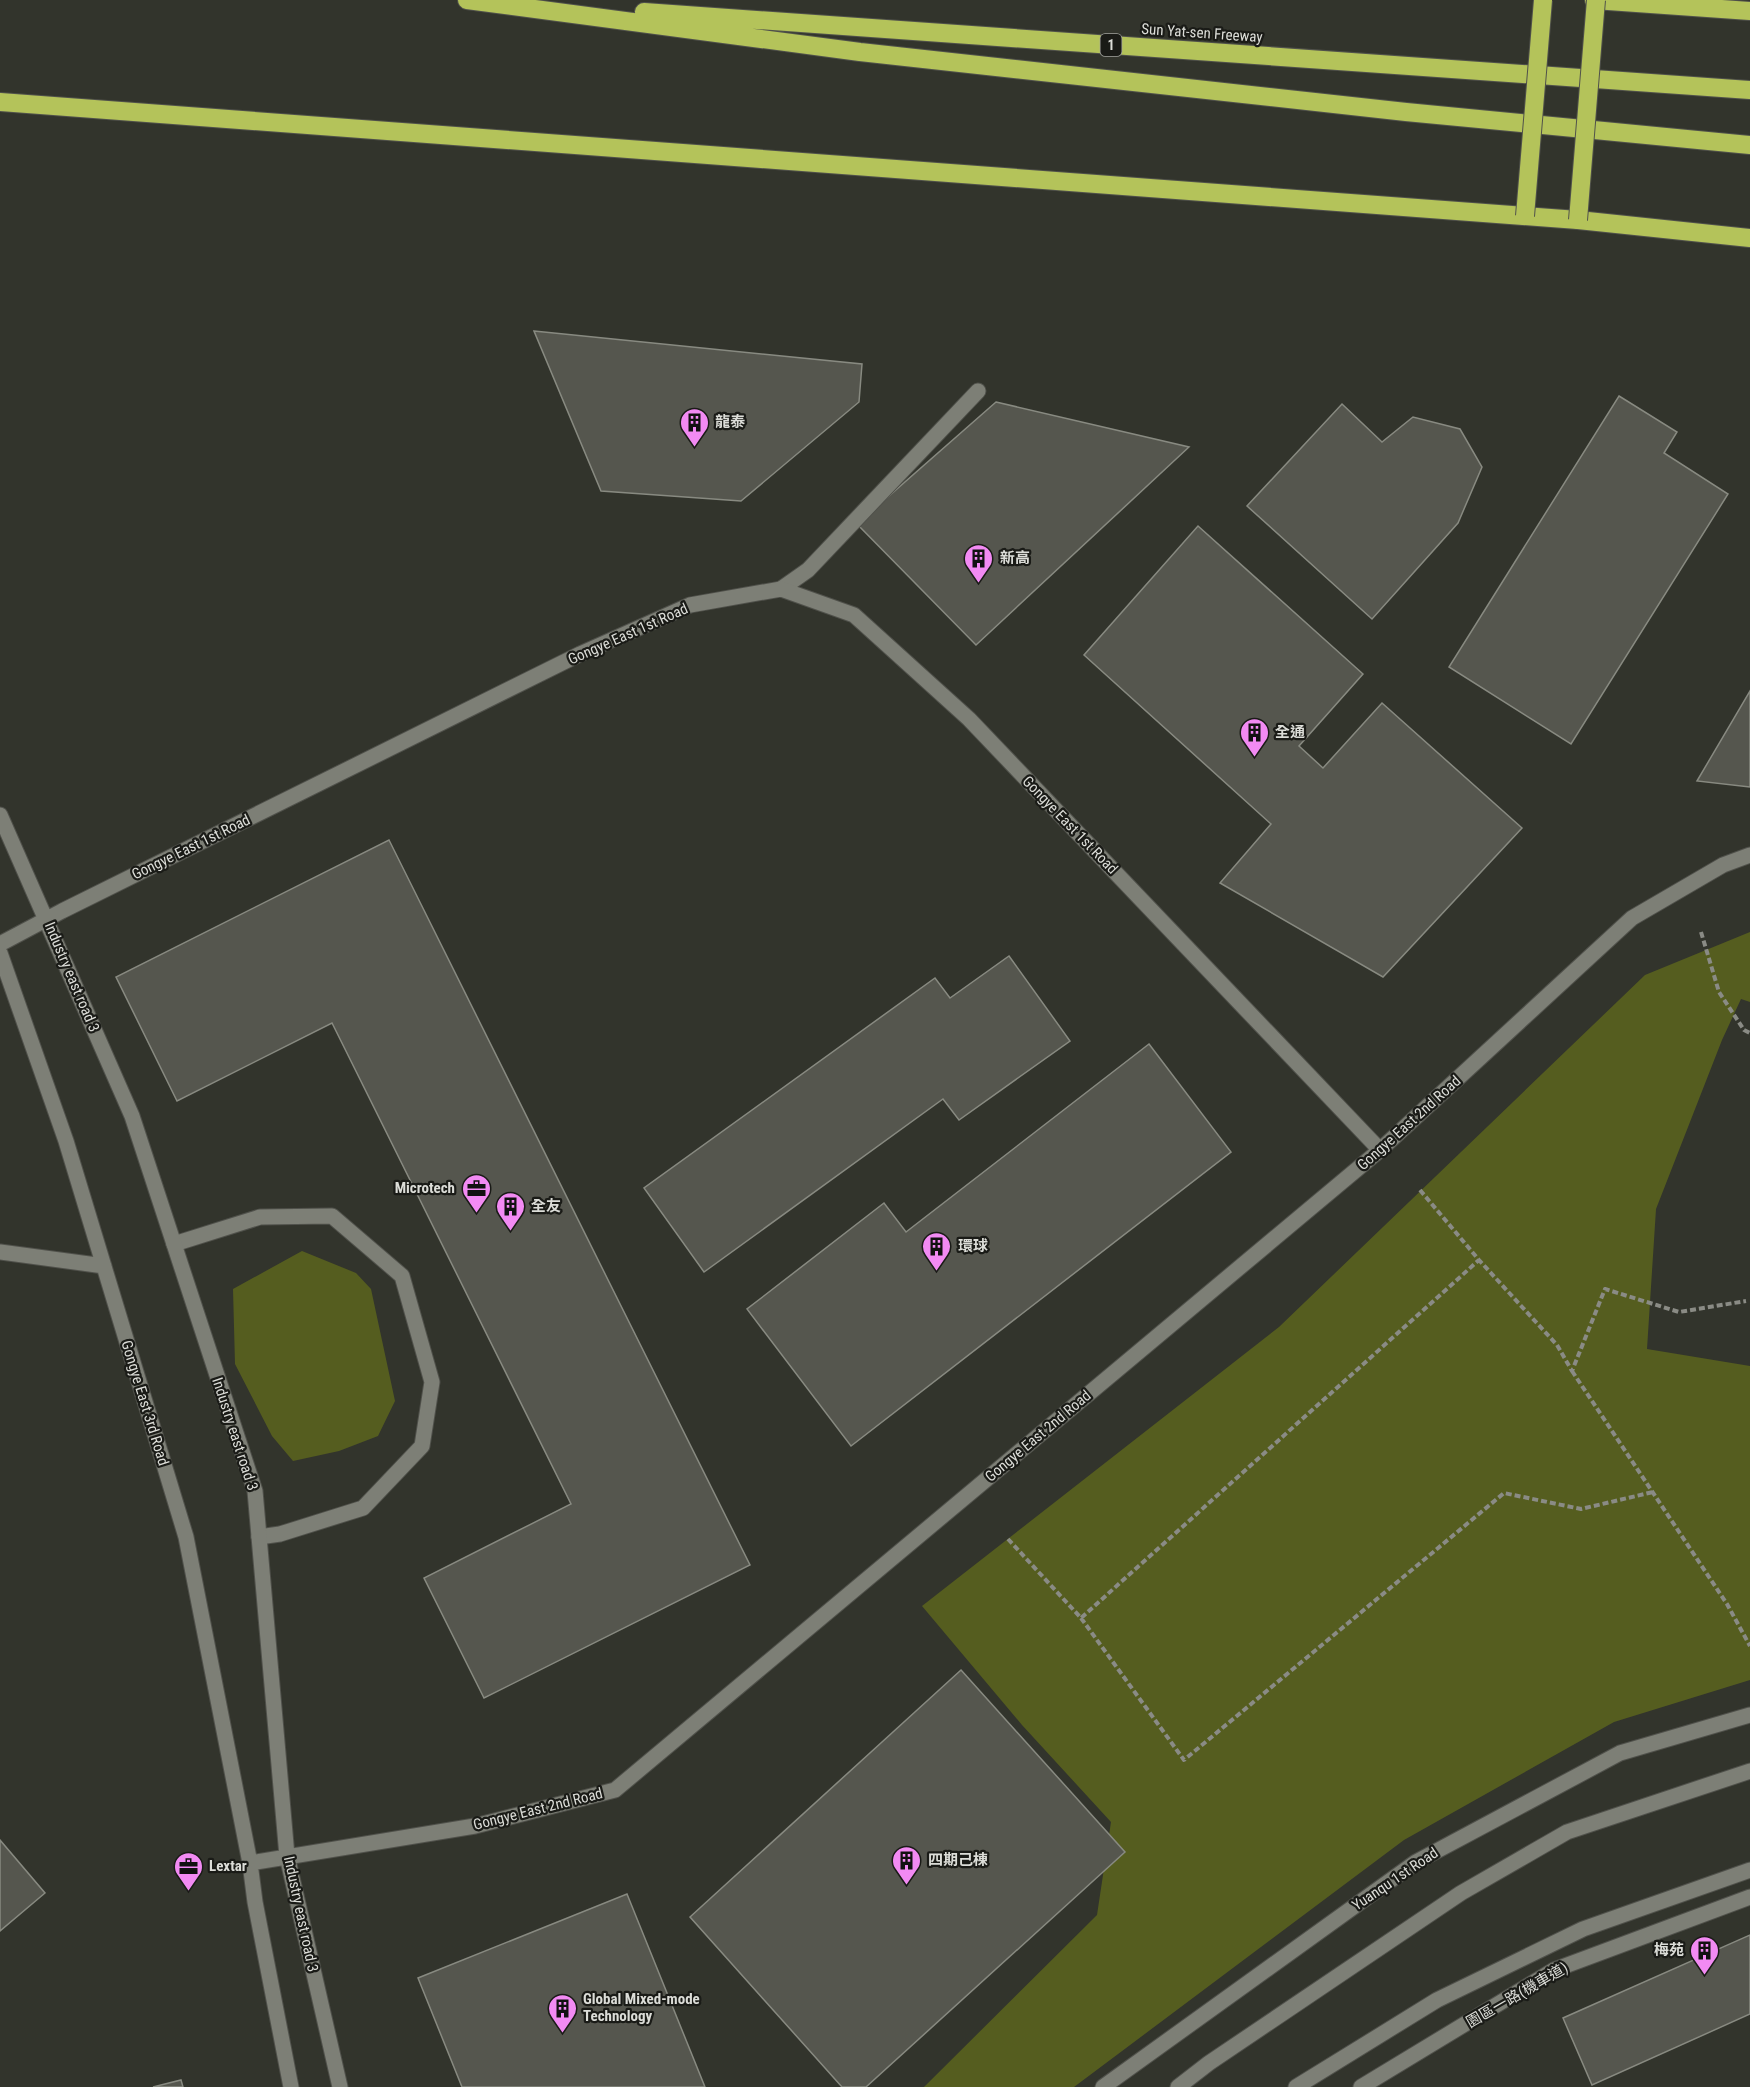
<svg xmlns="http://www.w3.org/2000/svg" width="1750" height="2087" viewBox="0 0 1750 2087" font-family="'Roboto Condensed','Noto Sans TC',sans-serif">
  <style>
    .green { fill: #555d1f }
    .building { fill: #55564e; stroke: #888a81; stroke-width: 1.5 }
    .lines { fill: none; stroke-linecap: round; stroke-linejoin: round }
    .lane-casing { stroke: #50514b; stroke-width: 17 }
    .street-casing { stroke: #50514b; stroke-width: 17 }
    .secondary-casing { stroke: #50514b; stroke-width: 17 }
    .highway-casing { stroke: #50514b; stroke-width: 20 }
    .path { stroke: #8a8b85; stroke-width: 4; stroke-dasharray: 6 3; stroke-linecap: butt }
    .lane { stroke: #7d7f76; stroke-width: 15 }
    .street { stroke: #7d7f76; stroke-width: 15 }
    .secondary { stroke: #7d7f76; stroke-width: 15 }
    .highway { stroke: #b4c35a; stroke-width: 18 }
    .highway-bridge-casing { stroke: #50514b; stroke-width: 20; stroke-linecap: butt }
    .highway-bridge { stroke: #b4c35a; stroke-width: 18 }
    .labels { text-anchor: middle; stroke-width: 4.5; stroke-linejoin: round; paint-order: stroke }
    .shield { fill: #1a1b17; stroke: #a2a39e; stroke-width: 1.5 }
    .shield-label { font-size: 14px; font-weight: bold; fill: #dcddd8 }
    .street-label { font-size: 15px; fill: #dcddd8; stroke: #1a1b17 }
    .poi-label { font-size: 15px; font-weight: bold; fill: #dcddd8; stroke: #1a1b17; text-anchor: start }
  </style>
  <rect width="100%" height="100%" fill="#32342c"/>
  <path class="green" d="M1750,932V1002L1741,999L1722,1040L1656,1209L1647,1349L1750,1366V1680L1614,1722L1404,1840L1074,2087H924L1097,1915L1111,1822L1022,1725L922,1606L1279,1327L1645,975Z
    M302,1251L356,1273L371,1289L395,1401L378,1436L339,1451L293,1461L272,1436L235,1364L233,1289Z"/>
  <path class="building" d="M534,331L862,364L859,402L741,501L601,491Z
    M1619,396L1677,432L1664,453L1728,494L1571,744L1449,667Z
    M996,402L1189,447L976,645L857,524Z
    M1342,404L1382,442L1413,417L1460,429L1482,467L1458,523L1372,619L1247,506Z
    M1198,526L1363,674L1299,746L1323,768L1382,703L1522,828L1383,977L1220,883L1271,824L1084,655Z
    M1750,691V787L1697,781Z
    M389,840L750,1565L484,1698L424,1578L571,1504L332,1023L177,1101L116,977Z
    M1009,956L1070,1041L959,1120L943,1099L704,1272L644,1188L935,978L950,998Z
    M1149,1044L1231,1152L851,1446L747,1309L884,1203L906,1232Z
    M961,1670L1125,1852L866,2087H842L690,1917Z
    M0,1840L45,1893L0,1931Z
    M627,1894L705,2087H462L418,1978Z
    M1750,1935V2014L1592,2085L1563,2018Z
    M181,2080L183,2087H153Z"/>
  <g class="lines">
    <defs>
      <path id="lane" d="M781,589L808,570L978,391
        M174,1244L260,1217L332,1216L402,1276L432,1382L422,1446L363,1508L280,1534L259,1537
        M1103,2087L1416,1862L1620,1753L1750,1715
        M1361,2087L1554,1970L1750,1897"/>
      <path id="street" d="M0,815L132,1116L255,1491L287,1856L340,2087
        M0,944L62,911L580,654L690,605L781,589L854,615L969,719L1380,1150
        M0,953L66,1141L186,1537L250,1863L255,1902L291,2087
        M0,1252L104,1266
        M250,1863L475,1826L615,1790L1380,1150L1632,918L1723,865L1750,855"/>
      <path id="secondary" d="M1178,2087L1209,2063L1461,1893L1567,1832L1750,1771
        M1296,2087L1437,2000L1583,1929L1750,1870"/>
      <path id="highway" d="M467,0L860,52L1406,112L1750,145
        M1594,0L1750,11
        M644,12L1750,90
        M0,102L1578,220L1750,238"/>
    </defs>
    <use href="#lane" class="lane-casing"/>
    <use href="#street" class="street-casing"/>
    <use href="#secondary" class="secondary-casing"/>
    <use href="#highway" class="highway-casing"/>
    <path class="path" d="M1701,932L1719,992L1744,1030L1750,1033
      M1420,1190L1479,1260L1557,1345L1572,1371L1605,1289L1679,1312L1746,1301
      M1572,1371L1727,1604L1750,1646
      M1008,1539L1081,1618L1479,1260
      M1081,1618L1184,1760L1504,1493L1581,1509L1653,1492"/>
    <use href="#lane" class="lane"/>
    <use href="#street" class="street"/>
    <use href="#secondary" class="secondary"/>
    <use href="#highway" class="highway"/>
    <defs>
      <path id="highway-bridge" d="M1525,216L1543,0
        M1578,220L1596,0"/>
    </defs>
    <use href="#highway-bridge" class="highway-bridge-casing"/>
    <use href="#highway-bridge" class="highway-bridge"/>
  </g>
  <defs>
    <symbol id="building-pin" viewBox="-11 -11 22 30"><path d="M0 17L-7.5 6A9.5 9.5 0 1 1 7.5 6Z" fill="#f28af3" stroke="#1a1b17"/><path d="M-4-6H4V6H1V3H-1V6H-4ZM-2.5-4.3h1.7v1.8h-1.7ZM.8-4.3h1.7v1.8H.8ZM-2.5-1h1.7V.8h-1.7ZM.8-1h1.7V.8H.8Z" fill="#111"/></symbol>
    <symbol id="office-pin" viewBox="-11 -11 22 30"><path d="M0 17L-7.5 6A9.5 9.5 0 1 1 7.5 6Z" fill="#f28af3" stroke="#1a1b17"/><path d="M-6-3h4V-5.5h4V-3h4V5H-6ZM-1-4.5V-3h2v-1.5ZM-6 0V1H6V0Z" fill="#111"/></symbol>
  </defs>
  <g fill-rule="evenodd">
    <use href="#building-pin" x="678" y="406" width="33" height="45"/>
    <use href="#building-pin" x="962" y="542" width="33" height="45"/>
    <use href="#building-pin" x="1238" y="716" width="33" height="45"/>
    <use href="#office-pin" x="460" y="1172" width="33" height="45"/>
    <use href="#building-pin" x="494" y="1190" width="33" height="45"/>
    <use href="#building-pin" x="920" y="1230" width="33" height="45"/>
    <use href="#building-pin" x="890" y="1844" width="33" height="45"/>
    <use href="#office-pin" x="172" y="1850" width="33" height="45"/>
    <use href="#building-pin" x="1688" y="1934" width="33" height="45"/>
    <use href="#building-pin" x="546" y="1992" width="33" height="45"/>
  </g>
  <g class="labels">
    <rect class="shield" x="1100.5" y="34" width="21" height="22" rx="4.5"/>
    <g class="shield-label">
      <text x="1111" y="50">1</text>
    </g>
    <g class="street-label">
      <text transform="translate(1202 33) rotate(4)" y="5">Sun Yat-sen Freeway</text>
      <text transform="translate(628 634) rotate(-24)" y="5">Gongye East 1st Road</text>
      <text transform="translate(1070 825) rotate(46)" y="5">Gongye East 1st Road</text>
      <text transform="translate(191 847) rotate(-26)" y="5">Gongye East 1st Road</text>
      <text transform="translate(72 977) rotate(67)" y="5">Industry east road 3</text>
      <text transform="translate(1409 1123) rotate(-42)" y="5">Gongye East 2nd Road</text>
      <text transform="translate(145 1403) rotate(73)" y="5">Gongye East 3rd Road</text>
      <text transform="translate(235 1434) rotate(72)" y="5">Industry east road 3</text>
      <text transform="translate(1038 1436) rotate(-40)" y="5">Gongye East 2nd Road</text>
      <text transform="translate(538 1809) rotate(-14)" y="5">Gongye East 2nd Road</text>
      <text transform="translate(1395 1879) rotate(-34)" y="5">Yuanqu 1st Road</text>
      <text transform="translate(301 1914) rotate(78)" y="5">Industry east road 3</text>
      <text transform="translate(1517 1995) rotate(-30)" y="5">園區一路(機車道)</text>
    </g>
    <g class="poi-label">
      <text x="715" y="427">龍泰</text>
      <text x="1000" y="563">新高</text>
      <text x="1275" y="737">全通</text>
      <text x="455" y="1193" text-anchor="end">Microtech</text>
      <text x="531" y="1211">全友</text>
      <text x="958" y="1251">環球</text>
      <text x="928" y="1865">四期己棟</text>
      <text x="209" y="1871">Lextar</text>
      <text x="1684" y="1955" text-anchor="end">梅苑</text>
      <text x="583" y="2004">Global Mixed-mode<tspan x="583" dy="17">Technology</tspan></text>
    </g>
  </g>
</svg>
